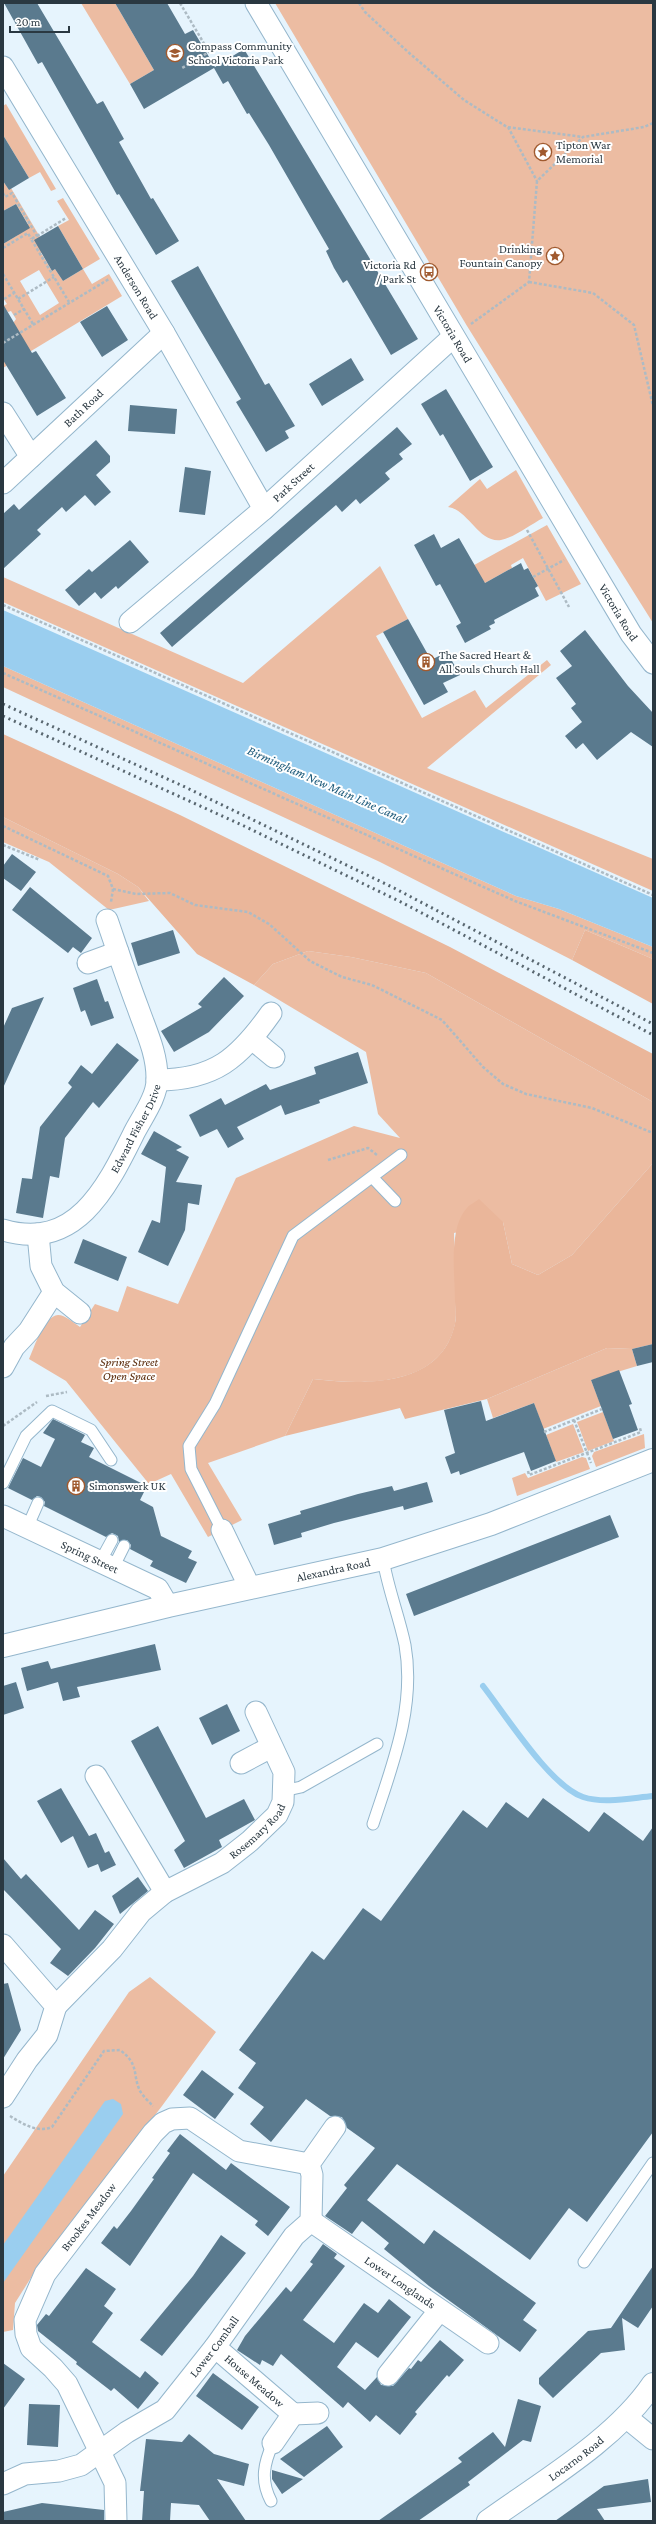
<svg xmlns="http://www.w3.org/2000/svg" width="656" height="2524" viewBox="0 0 656 2524" font-family="'Crimson Pro',serif">
  <style>
    .green { fill: #ecbca2; fill-rule: evenodd }
    .forest { fill: #eab69a }
    .water { fill: #9aceef }
    .lines { fill: none; stroke-linecap: round; stroke-linejoin: round }
    .stream { stroke: #9aceef; stroke-width: 6 }
    .building { fill: #5a7a8e }
    .service-casing { stroke: #94b6cc; stroke-width: 13 }
    .minor-casing { stroke: #94b6cc; stroke-width: 23 }
    .tertiary-casing { stroke: #94b6cc; stroke-width: 24 }
    .secondary-casing { stroke: #94b6cc; stroke-width: 24 }
    .path { stroke: #adbbc4; stroke-width: 2.5; stroke-dasharray: 3 2; stroke-linecap: butt }
    .service { stroke: #fff; stroke-width: 11 }
    .minor { stroke: #fff; stroke-width: 21 }
    .tertiary { stroke: #fff; stroke-width: 22 }
    .secondary { stroke: #fff; stroke-width: 22 }
    .rail { stroke: #58666f; stroke-width: 3; stroke-dasharray: 2 4; stroke-linecap: butt }
    .labels { text-anchor: middle; stroke-width: 4; stroke-linejoin: round; paint-order: stroke }
    .poi-label { font-size: 12px; fill: #2a3841; stroke: #fff; text-anchor: start }
    .street-label { font-size: 12px; fill: #2a3841; stroke: #fff }
    .park-label { font-size: 12px; font-style: italic; fill: #5b2c0c; stroke: #fff }
    .water-label { font-size: 13px; font-style: italic; fill: #1f5c7c; stroke: #fff }
  </style>
  <rect width="100%" height="100%" fill="#e6f4fd"/>
  <path class="green" d="M81,3H115L154,70L130,84Z
    M275,3H653V623L467,326Z
    M6,104L56,189L51,191L40,172L29,178L3,135V106Z
    M3,181L9,190L11,188L40,237L45,251L41,253L52,271L55,269L63,281L83,269L58,226L69,220L57,201L63,198L100,259L83,269L92,284L109,274L122,296L3,368V338L16,319L11,311L8,312L3,306L7,304L3,298V244L18,235L16,231L28,224L16,204L3,211ZM39,270L59,303L40,315L20,281Z
    M516,470L543,518C530,525 515,537 501,540C478,543 469,510 448,507L480,479L487,489Z
    M547,525L581,584L546,601L523,558L511,565L512,568L485,583L467,569Z
    M380,566L408,619L376,636L422,718L475,690L486,708L547,660L551,665L427,768L653,859V891L3,602V577L243,683Z
    M3,666L516,896L559,909L653,947V959L585,930L572,960L380,862L3,687Z
    M3,817L118,874L138,887L149,901L109,910L49,862L3,842Z
    M308,951L351,957L426,973L653,1102V1163L572,1255L538,1275L512,1264L503,1222L454,1233C455,1254 455,1275 455,1296C455,1305 457,1315 455,1324C441,1388 364,1385 313,1379L285,1436L208,1463L242,1520L208,1537L171,1474L149,1484L66,1381L29,1359C34,1348 44,1316 58,1315C65,1315 74,1323 80,1327L95,1304L118,1312L127,1286L178,1304L236,1178L354,1126L400,1138L378,1114L366,1052L254,985L273,964Z
    M607,1348L632,1349L637,1366L591,1380L601,1406L543,1429L534,1403L493,1418L487,1399Z
    M603,1412L614,1441L588,1451L577,1422Z
    M573,1424L584,1452L556,1462L546,1435Z
    M644,1434L645,1448L596,1467L592,1456L594,1452Z
    M582,1457L586,1458L590,1469L517,1496L512,1478L525,1473L528,1478Z
    M150,1977L216,2032L162,2106L39,2265L15,2303L13,2330L3,2332V2176L129,1992Z"/>
  <path class="forest" d="M3,734L180,815L450,947L653,1054V1102L426,973L351,957L308,951L273,964L254,985L197,954L138,887L118,874L3,817Z
    M585,930L653,959V1004L572,960Z
    M653,1163V1344L632,1349L607,1348L487,1399L405,1419L400,1408L285,1436L313,1379C363,1385 442,1388 455,1323C457,1317 455,1309 455,1302C455,1276 448,1228 467,1208C470,1204 476,1202 479,1199L503,1222L512,1264L538,1275L572,1255Z"/>
  <path class="water" d="M3,610L653,898V947L559,909L516,896L3,666Z
    M113,2099L121,2104L123,2114L3,2283V2245L105,2101Z"/>
  <g class="lines">
    <path class="stream" d="M483,1686C505,1714 550,1786 583,1797C604,1804 631,1798 653,1796"/>
  </g>
  <path class="building" d="M4,3H37L97,104L103,101L124,139L119,142L151,199L153,198L179,241L156,255L119,194L117,195L42,62L38,64Z
    M115,3H167L185,34L193,30L215,67L244,49L418,339L391,355L347,280L343,283L334,268L326,251L329,249L269,145L249,113L247,114L228,81L223,84L214,68L144,109L130,84L154,70Z
    M3,135L29,178L9,190L3,181Z
    M16,204L30,228L3,244V211Z
    M58,226L83,269L63,281L55,269L52,271L34,240Z
    M198,266L265,385L269,383L295,426L285,431L289,438L266,452L236,402L241,399L171,281Z
    M3,304L32,353L36,351L66,398L37,416L3,360Z
    M107,306L128,340L102,357L80,322Z
    M351,358L364,380L322,406L309,384Z
    M446,389L493,467L470,481L443,434L440,436L421,404Z
    M130,405L177,409L175,434L128,431Z
    M397,427L412,444L399,454L403,459L385,473L390,479L360,504L356,499L342,512L336,505L172,647L160,633Z
    M96,440L110,456V462L96,475L111,492L95,506L85,495L66,512L62,507L37,530L41,534L3,569V514L14,504L19,510Z
    M185,467L211,471L205,515L179,512Z
    M434,534L441,548L459,538L485,583L521,563L524,570L528,568L538,586L535,588L539,596L494,620L495,623L489,626L491,629L465,643L456,626L461,623L440,584L436,586L414,545Z
    M130,540L149,562L118,589L116,586L101,599L95,592L79,606L65,590L89,569L92,572Z
    M408,619L431,660L447,652L460,675L443,683L448,692L424,705L383,632Z
    M585,630L628,686L653,713V747L631,732L597,760L583,743L576,749L565,736L582,722L571,708L576,704L556,678L572,666L560,651Z
    M12,854L36,872L21,891L3,878V866Z
    M30,887L92,938L81,953L73,947L68,953L12,910Z
    M173,930L180,953L138,966L131,943Z
    M224,977L244,996L209,1032L174,1052L161,1031L202,1007L198,1004Z
    M97,979L105,1002L108,1001L114,1018L91,1026L85,1010L81,1012L73,988Z
    M44,997L3,1088V1028L12,1008Z
    M117,1043L139,1060L99,1108L93,1102L65,1138L59,1178L50,1176L43,1218L16,1213L22,1178L32,1179L40,1127L72,1087L68,1083L81,1065L92,1074Z
    M358,1052L368,1083L319,1100L320,1103L285,1115L281,1105L237,1127L244,1139L228,1148L217,1129L200,1137L189,1115L221,1098L225,1105L266,1084L270,1090L316,1074L314,1067Z
    M154,1131L182,1147L176,1150L189,1157L176,1182L202,1185L199,1205L188,1203L185,1230L168,1266L138,1252L152,1220L160,1223L166,1167L141,1154Z
    M83,1239L127,1257L118,1281L74,1263Z
    M653,1344V1362L637,1366L632,1349Z
    M619,1370L632,1404L629,1405L638,1430L613,1439L591,1380Z
    M481,1401L486,1421L534,1403L556,1461L531,1471L524,1452L460,1475L459,1471L451,1474L445,1457L455,1453L444,1410Z
    M53,1419L85,1435L81,1442L94,1448L89,1457L147,1486L140,1500L153,1507L161,1536L192,1551L188,1558L197,1562L186,1583L150,1566L153,1561L130,1549L131,1545L127,1540L119,1542L118,1536L112,1533L106,1537L44,1506L45,1502L41,1497L37,1496L32,1500L8,1488L23,1458L41,1467L55,1439L43,1433Z
    M427,1482L433,1502L404,1510L403,1506L334,1523L301,1533L302,1537L274,1545L268,1524L301,1514L300,1511L358,1494L392,1486L394,1491Z
    M610,1515L619,1537L414,1616L406,1594Z
    M155,1644L161,1670L77,1687L80,1697L63,1701L58,1682L27,1691L21,1668L48,1661L51,1669Z
    M16,1682L24,1708L3,1715V1686Z
    M227,1704L240,1731L212,1745L199,1718Z
    M158,1726L206,1818L244,1799L255,1820L219,1840L222,1847L184,1868L174,1850L185,1841L131,1741Z
    M61,1788L89,1836L96,1833L105,1853L109,1851L116,1865L101,1872L98,1864L88,1868L73,1836L61,1843L37,1801Z
    M543,1798L589,1832L604,1812L643,1841L653,1827V2132L587,2222L569,2208L530,2260L397,2164L367,2200L424,2244L434,2230L536,2303L523,2320L537,2330L520,2352L429,2286L384,2249L389,2243L362,2221L352,2234L325,2216L347,2188L344,2185L375,2148L347,2128L342,2117L330,2116L306,2099L271,2142L250,2124L264,2107L238,2088L256,2063L239,2050L312,1951L324,1960L363,1908L381,1921L463,1810L487,1828L506,1802L528,1818Z
    M3,1858L21,1879L26,1874L79,1930L95,1910L114,1924L95,1948L68,1976L50,1963L61,1949L3,1889Z
    M138,1877L148,1891L120,1914L112,1896Z
    M8,1983L21,2030L3,2059V1984Z
    M202,2070L234,2094L215,2119L183,2095Z
    M180,2134L226,2170L231,2163L290,2207L268,2236L255,2225L258,2221L193,2173L130,2266L101,2243L114,2226L117,2229L131,2211L154,2179L152,2178L170,2153L167,2151Z
    M221,2235L246,2253L162,2356L140,2340L193,2276Z
    M323,2244L337,2254L334,2258L345,2266L303,2320L334,2343L364,2303L378,2313L389,2299L411,2317L378,2358L356,2342L337,2367L365,2390L377,2377L381,2385L393,2386L409,2368L411,2369L418,2360L421,2362L440,2340L464,2360L449,2377L447,2375L415,2412L417,2414L400,2435L376,2415L370,2422L348,2402L343,2408L281,2354L273,2366L262,2360L260,2365L237,2350L245,2336L286,2287L291,2292L313,2264L310,2262Z
    M653,2266V2306L638,2328L622,2318L625,2350L601,2353L553,2398L539,2384V2378L588,2331L611,2328Z
    M86,2268L116,2289L104,2306L113,2313L92,2342L140,2378L145,2371L159,2383L138,2409L114,2388L111,2391L76,2364L77,2362L38,2331L37,2325L46,2314L49,2316Z
    M3,2363L25,2379L3,2409Z
    M213,2373L259,2407L242,2430L196,2396Z
    M518,2399L541,2406L531,2442L523,2440L468,2482L470,2485L418,2521H378L462,2462L458,2458L493,2432L505,2447Z
    M29,2404L60,2405L58,2447L27,2445Z
    M327,2426L343,2447L304,2477L280,2459Z
    M189,2434L214,2454L249,2464L244,2486L217,2479L246,2521H210L199,2505L171,2503L170,2521H142L144,2491H140L146,2439L182,2442Z
    M272,2470L303,2479L282,2494L272,2479Z
    M648,2479L651,2502L597,2509L605,2521H555L604,2486Z
    M42,2503L104,2510V2521H3V2512Z"/>
  <g class="lines">
    <defs>
      <path id="service" d="M372,1177L395,1201
        M3,1483L26,1436L52,1411L91,1430L111,1460
        M27,1528L38,1503
        M222,1530L191,1469L189,1446L215,1404L293,1236L401,1155
        M100,1562L112,1540
        M113,1568L124,1546
        M283,1791L301,1787L377,1744
        M373,1824C392,1766 416,1707 405,1645C399,1616 388,1589 383,1559
        M584,2262L653,2163
        M271,2501C260,2480 264,2463 273,2443"/>
      <g id="minor">
        <path id="s1" d="M256,3L631,634L653,663"/>
        <path id="s2" d="M3,67L164,333L264,509"/>
        <path d="M3,413L31,457"/>
        <path id="s3" d="M3,483L164,333"/>
        <path id="s4" d="M130,622L264,509L453,337"/>
        <path d="M88,963L118,952"/>
        <path d="M252,1039L274,1057"/>
        <path d="M157,1080C215,1080 239,1058 271,1013"/>
        <path id="s5" d="M3,1230C77,1252 108,1185 135,1131C143,1116 158,1095 157,1078C157,1053 146,1031 138,1008C127,979 117,949 107,920"/>
        <path d="M38,1234L41,1266L54,1292L80,1313"/>
        <path d="M3,1367L14,1347L29,1331L54,1292"/>
        <path id="s6" d="M3,1516L158,1589L168,1606"/>
        <path d="M222,1530L250,1588"/>
        <path d="M241,1763L271,1747"/>
        <path d="M96,1776L165,1892"/>
        <path d="M3,1945L56,2006L47,2035L27,2060L3,2097"/>
        <path id="s7" d="M56,2006L112,1949L141,1912L165,1892L222,1863L250,1841L277,1815L283,1802L284,1772L256,1712"/>
        <path id="s8" d="M311,2221L488,2343"/>
        <path id="s9" d="M215,2347L293,2414L318,2413"/>
        <path d="M388,2375L439,2311"/>
        <path d="M626,2417L653,2439"/>
        <path d="M273,2443L293,2414"/>
        <path id="s10" d="M3,2484L25,2474L59,2471L81,2465L127,2432L165,2410L215,2347L294,2236L311,2221L312,2175L309,2164L335,2127"/>
        <path id="s11" d="M116,2521L115,2483L67,2384L53,2368L31,2348L26,2334L25,2320L45,2274L153,2133L163,2123L172,2119L190,2118L239,2151L309,2164"/>
      </g>
      <g id="tertiary">
        <path id="s12" d="M488,2521C542,2482 615,2440 653,2384"/>
      </g>
      <g id="secondary">
        <path id="s13" d="M3,1646L168,1606L383,1559L491,1524L653,1460"/>
      </g>
    </defs>
    <use href="#service" class="service-casing"/>
    <use href="#minor" class="minor-casing"/>
    <use href="#tertiary" class="tertiary-casing"/>
    <use href="#secondary" class="secondary-casing"/>
    <path class="path" d="M180,3L209,52L182,68
      M359,3L365,12L408,52L464,100L507,127L583,137
      M508,127L537,181
      M3,193L5,197L12,193L37,236L31,239L69,302
      M37,236L66,218
      M3,248L28,233L31,239
      M3,274L33,324
      M529,282L593,293L634,325L653,406
      M4,299L14,293
      M18,299L54,277
      M14,315L24,309
      M471,324L529,282L537,181L583,137L644,127L653,123
      M3,343L109,279
      M527,530L569,607
      M533,577L564,560
      M3,605L653,895
      M3,673L515,901L653,953
      M3,826L108,876L113,889L111,902
      M3,845L40,860
      M113,889L136,894L170,893L195,905L248,912L269,924L310,961L342,977L372,985L442,1020L483,1067L503,1084L526,1094L592,1108L653,1133
      M328,1160L368,1148L377,1155
      M46,1396L67,1392
      M574,1420L591,1463
      M3,1426L37,1402
      M544,1432L602,1409
      M528,1471L529,1475L641,1432L640,1428
      M10,2116C23,2124 37,2133 52,2127L104,2051L120,2050C140,2065 132,2074 140,2091C143,2096 149,2102 153,2106"/>
    <use href="#service" class="service"/>
    <use href="#minor" class="minor"/>
    <use href="#tertiary" class="tertiary"/>
    <use href="#secondary" class="secondary"/>
    <path class="rail" d="M3,704L185,787L394,888L653,1024
      M3,716L244,826L401,902L653,1035"/>
  </g>
  <defs>
    <symbol id="school-ring" viewBox="-11 -11 22 22"><circle r="9.5" fill="#fff" stroke="#a05a2f" stroke-width="1.5"/><path d="M0-5L7-2L0 1L-7-2ZM-4 1L0 2.5L4 1V4Q0 6-4 4Z" fill="#a05a2f"/></symbol>
    <symbol id="sight-ring" viewBox="-11 -11 22 22"><circle r="9.5" fill="#fff" stroke="#a05a2f" stroke-width="1.5"/><path d="M0-6L1.8-2.2L6-1.7L2.9 1.2L3.7 5.4L0 3.3L-3.7 5.4L-2.9 1.2L-6-1.7L-1.8-2.2Z" fill="#a05a2f"/></symbol>
    <symbol id="bus-ring" viewBox="-11 -11 22 22"><circle r="9.5" fill="#fff" stroke="#a05a2f" stroke-width="1.5"/><path d="M-5-6H5V4H4V6H2V4H-2V6H-4V4H-5ZM-3.5-4V0h7V-4ZM-3.5 1.2v1.5H-2V1.2ZM2 1.2v1.5H3.5V1.2Z" fill="#a05a2f"/></symbol>
    <symbol id="building-ring" viewBox="-11 -11 22 22"><circle r="9.5" fill="#fff" stroke="#a05a2f" stroke-width="1.5"/><path d="M-4-6H4V6H1V3H-1V6H-4ZM-2.5-4.3h1.7v1.8h-1.7ZM.8-4.3h1.7v1.8H.8ZM-2.5-1h1.7V.8h-1.7ZM.8-1h1.7V.8H.8Z" fill="#a05a2f"/></symbol>
  </defs>
  <g fill-rule="evenodd">
    <use href="#school-ring" x="165" y="43" width="20" height="20"/>
    <use href="#sight-ring" x="533" y="142" width="20" height="20"/>
    <use href="#sight-ring" x="545" y="246" width="20" height="20"/>
    <use href="#bus-ring" x="419" y="262" width="20" height="20"/>
    <use href="#building-ring" x="416" y="652" width="20" height="20"/>
    <use href="#building-ring" x="66" y="1476" width="20" height="20"/>
  </g>
  <g class="labels">
    <g class="poi-label">
      <text x="188" y="50">Compass Community<tspan x="188" dy="14">School Victoria Park</tspan></text>
      <text x="556" y="149">Tipton War<tspan x="556" dy="14">Memorial</tspan></text>
      <text x="542" y="253" text-anchor="end">Drinking<tspan x="542" dy="14">Fountain Canopy</tspan></text>
      <text x="416" y="269" text-anchor="end">Victoria Rd<tspan x="416" dy="14">/ Park St</tspan></text>
      <text x="439" y="659">The Sacred Heart &amp;<tspan x="439" dy="14">All Souls Church Hall</tspan></text>
      <text x="89" y="1490">Simonswerk UK</text>
    </g>
    <g class="street-label">
      <text dy="4" stroke="none"><textPath href="#s2" startOffset="257">Anderson Road</textPath></text>
      <text dy="4" stroke="none"><textPath href="#s1" startOffset="385">Victoria Road</textPath></text>
      <text dy="4" stroke="none"><textPath href="#s3" startOffset="110">Bath Road</textPath></text>
      <text dy="4" stroke="none"><textPath href="#s4" startOffset="215">Park Street</textPath></text>
      <text dy="4" stroke="none"><textPath href="#s1" startOffset="709">Victoria Road</textPath></text>
      <text dy="4" stroke="none"><textPath href="#s5" startOffset="186">Edward Fisher Drive</textPath></text>
      <text dy="4" stroke="none"><textPath href="#s6" startOffset="96">Spring Street</textPath></text>
      <text dy="4" stroke="none"><textPath href="#s13" startOffset="339">Alexandra Road</textPath></text>
      <text dy="4" stroke="none"><textPath href="#s7" startOffset="270">Rosemary Road</textPath></text>
      <text dy="4" stroke="none"><textPath href="#s11" startOffset="350">Brookes Meadow</textPath></text>
      <text dy="4" stroke="none"><textPath href="#s8" startOffset="108">Lower Longlands</textPath></text>
      <text dy="4" stroke="none"><textPath href="#s10" startOffset="262">Lower Comball</textPath></text>
      <text dy="4" stroke="none"><textPath href="#s9" startOffset="52">House Meadow</textPath></text>
      <text dy="4" stroke="none"><textPath href="#s12" startOffset="108">Locarno Road</textPath></text>
    </g>
    <g class="park-label">
      <text x="129" y="1366">Spring Street<tspan x="129" dy="14">Open Space</tspan></text>
    </g>
    <g class="water-label">
      <text transform="translate(327 784) rotate(24)" y="5">Birmingham New Main Line Canal</text>
    </g>
  </g>
  <rect width="656" height="2524" fill="none" stroke="#2a3841" stroke-width="8"/>
  <path d="M10 26v6h59v-6" fill="none" stroke="#2a3841" stroke-width="2"/>
  <text x="16" y="26" font-size="12" fill="#2a3841" stroke="#ffffff" stroke-width="3" paint-order="stroke">20 m</text>
</svg>
